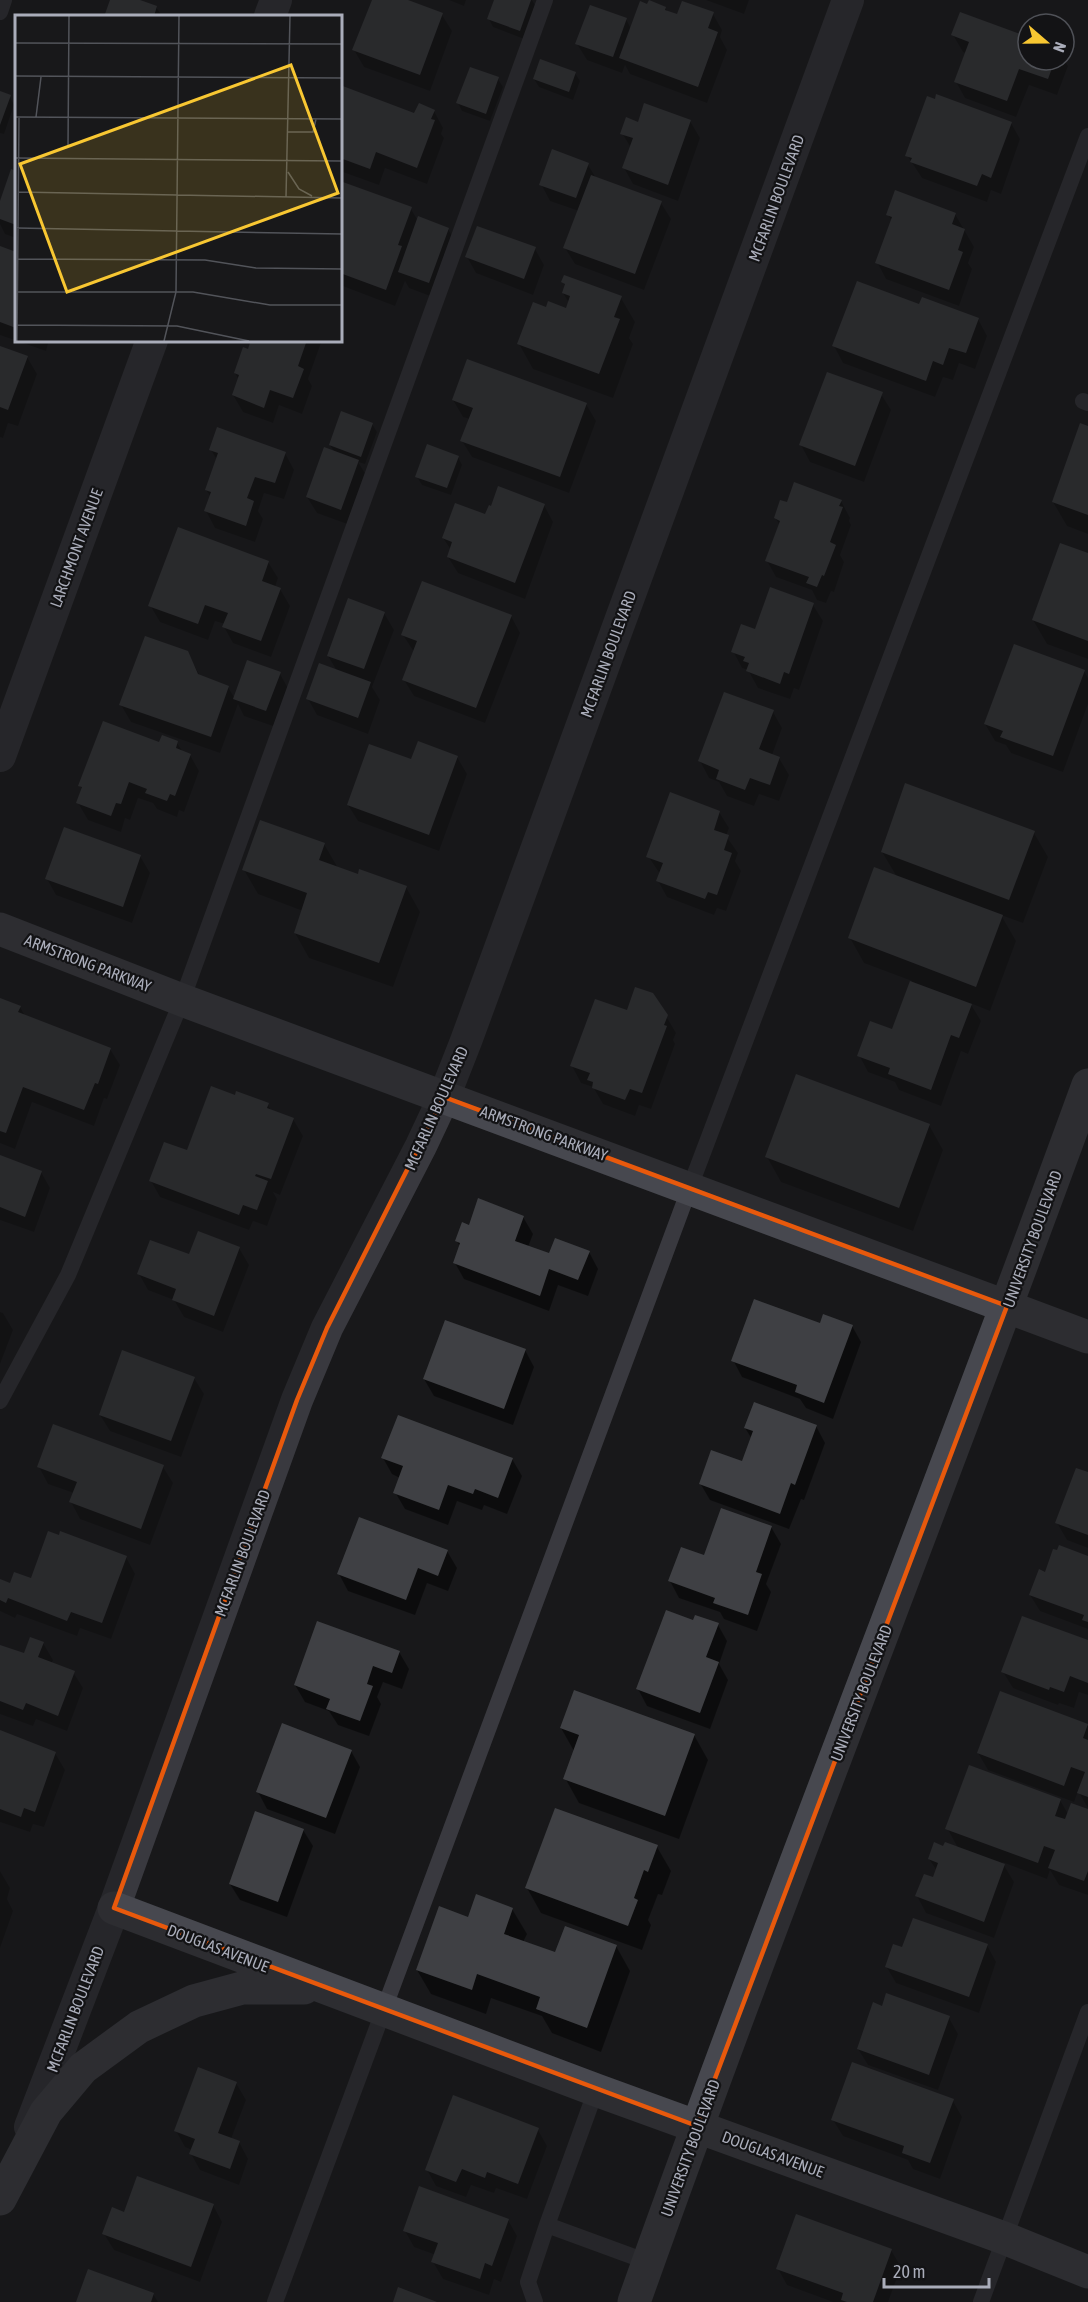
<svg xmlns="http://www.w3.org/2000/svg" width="1088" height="2302" viewBox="0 0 1088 2302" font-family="'Asap Condensed',sans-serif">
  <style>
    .shadow { fill: #0007 }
    .building { fill: #3f4044 }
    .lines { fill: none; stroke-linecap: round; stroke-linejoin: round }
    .lane { stroke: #39393f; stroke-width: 16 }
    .street { stroke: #39393f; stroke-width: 32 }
    .secondary { stroke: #47484f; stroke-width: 33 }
    .marked { fill: none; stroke: #e8590c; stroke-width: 4.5; stroke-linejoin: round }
    .labels { text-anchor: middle; stroke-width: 4.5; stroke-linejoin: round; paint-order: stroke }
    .street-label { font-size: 16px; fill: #aaadba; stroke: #131315 }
    .inset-road { fill: none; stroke: #52545a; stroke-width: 1.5 }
    .view { fill: #f8c732; fill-opacity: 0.15; stroke: #f8c732; stroke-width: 3 }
    .inset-edge { fill: none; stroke: #aaadba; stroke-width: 3 }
  </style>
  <rect width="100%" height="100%" fill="#18181a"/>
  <path class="shadow" d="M111,0H136L156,7L162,16H108L106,14Z
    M373,0H404L442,15L452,31L430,91L364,67L354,50Z
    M449,0H466L464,6Z
    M496,0H532L536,7L524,39L493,27L489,19Z
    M706,0H749L744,14Z
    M648,6L665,8L668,12L678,16L713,14L722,30L720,37L727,50L707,103L630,74L625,65L622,73L587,60L577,44L626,19L631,29Z
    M953,35L1028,38V60H1064L1068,66L1057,95L1029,85L1016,117L965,98L956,82L966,53L963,52Z
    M575,73L580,81L573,100L539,87L534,79Z
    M498,79L503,87L490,121L462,111L458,103Z
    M340,89L415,115L434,111L443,128L441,134L444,138L427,184L385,168L379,185L340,171Z
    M0,93L10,97L14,105L4,134L0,133Z
    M690,121L700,138L678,201L633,184L624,168L631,148L622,133Z
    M1011,123L1020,139L1001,194L991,190L987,202L922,178L907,155Z
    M588,165L596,178L661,203L671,219L644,290L575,264L565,248L579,211L550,201L541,184Z
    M12,171L16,172V238L5,234L0,224V206Z
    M340,182L411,209L418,221L448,229L458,246L438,299L409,288L405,281L395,306L340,285Z
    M955,214L974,247L968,263L972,269L959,306L886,279L877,262L892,221L888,215Z
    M0,248L16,253V340H49L46,351L0,335Z
    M535,249L544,265L533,295L476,273L467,257Z
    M563,282L621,298L635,322L629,338L633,344L613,398L533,369L519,344L567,310L569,303L563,293L566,287Z
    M920,306L978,319L987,336L975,369L959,363L953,380L943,377L935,397L843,363L834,346Z
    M253,340H322L308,379L312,386L302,414L279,405L273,423L243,412L233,395L239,380L235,373Z
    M0,348L27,357L37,374L18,426L8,423L3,438L0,437Z
    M881,394L891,410L864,482L810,462L801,445Z
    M453,400L586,404L596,421L569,493L472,457L462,441L470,419L463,417Z
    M372,424L377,432L365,464L358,462L368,478L350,525L317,513L307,497L335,453L330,445Z
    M1088,428V534L1067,526L1053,502Z
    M211,450L285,453L294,470L284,499L264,493L258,511L263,519L255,542L215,528L206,511L211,497L206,490L217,460Z
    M458,457L462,465L451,495L422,485L417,477Z
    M841,501L850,518L849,521L851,525L840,555L844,562L834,592L831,591L826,603L817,600L812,590L776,577L767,561L780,525L775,518L788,504Z
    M544,505L553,522L525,599L458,573L448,557L451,550L443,538L486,516Z
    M1088,555V659L1047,644L1033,620Z
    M268,562L278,578L275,587L280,589L290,606L271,657L233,643L224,627L225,624L215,621L208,640L160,622L150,605Z
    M813,605L823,621L799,690L794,688L790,699L758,688L748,670L742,668L733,651L756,631Z
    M384,613L394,630L372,687L380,700L368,734L317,715L308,699L337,671L328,656Z
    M511,616L520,633L485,723L414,696L404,680L414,652L403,635Z
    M187,652L200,676L228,687L235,699L280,674L289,690L276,727L244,716L238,704L220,753L131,722L121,705Z
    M1084,671L1088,678V704L1063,772L1011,753L1006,745L995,741L985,724Z
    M773,712L782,728L772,755L779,758L789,775L779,801L759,794L754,806L727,796L719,782L709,778L700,761Z
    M177,743L183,752L190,755L199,771L184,812L179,810L177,817L157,809L153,803L138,798L130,820L125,818L121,832L88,820L78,803L83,790L80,786Z
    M457,757L467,774L439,851L358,821L348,805L412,761Z
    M719,812L729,828L726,836L738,853L735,861L741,871L726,911L717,908L714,915L667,897L658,881L660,874L648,856Z
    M1034,833L1048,857L1023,923L1001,915L1016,941L990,1011L970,1003L981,1021L968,1054L961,1051L941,1106L899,1090L895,1082L868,1072L859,1055L893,1031L912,981L864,963L850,938L897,877L882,852Z
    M324,844L338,868L359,876L406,887L420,912L393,987L309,958L295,933L303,911L258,894L244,870Z
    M140,856L150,873L132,923L56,895L47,879Z
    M0,1004L20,1007L25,1016L110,1049L120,1065L107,1099L104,1098L94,1126L32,1102L15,1149L0,1143Z
    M628,1012L666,1016L676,1033L673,1040L675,1044L651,1109L639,1105L635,1116L603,1104L593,1087L581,1083L572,1066Z
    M236,1097L268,1105L272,1112L293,1119L303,1136L280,1195L273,1192L277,1199L267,1226L253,1221L249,1230L160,1197L151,1181L188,1152Z
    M929,1125L943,1150L913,1231L781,1182L767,1157Z
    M0,1157L41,1172L50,1188L34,1232L0,1220Z
    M523,1217L533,1234L528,1247L550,1255L589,1252L598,1269L588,1296L558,1285L549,1311L464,1279L455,1263L460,1247L457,1241L469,1227Z
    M239,1248L249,1265L223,1332L184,1317L174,1300L148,1290L139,1274Z
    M0,1312L3,1313L13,1330L0,1364Z
    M821,1325L852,1326L861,1342L833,1419L806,1408L800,1399L742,1377L733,1360Z
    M525,1350L534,1367L513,1425L434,1396L424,1379Z
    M194,1378L204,1394L181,1457L110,1431L100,1415Z
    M816,1426L825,1443L804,1500L801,1499L789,1529L710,1500L700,1483L743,1463L752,1439L745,1428Z
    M383,1458L512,1459L522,1476L507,1514L484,1505L482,1510L457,1501L448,1525L405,1509L395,1492L400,1478L392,1474Z
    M39,1467H163L173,1483L150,1545L80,1519L71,1502L74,1493L48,1484Z
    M1088,1474V1548L1067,1540L1057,1523Z
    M771,1527L781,1544L766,1584L771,1592L757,1631L724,1619L720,1612L679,1598L670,1581L705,1556Z
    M447,1551L457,1568L448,1591L427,1583L415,1615L348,1591L339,1574Z
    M126,1557L135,1574L111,1639L80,1628L77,1636L17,1614L15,1618L0,1611V1581L11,1585Z
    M1088,1557V1629L1040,1611L1030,1595L1046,1574Z
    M694,1622L718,1625L727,1641L719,1664L728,1680L710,1729L647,1706L638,1689Z
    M1088,1642V1695L1079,1692L1074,1708L1059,1703L1058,1705L1013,1688L1003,1672Z
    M43,1643L53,1660L51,1664L73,1672L83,1688L67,1731L36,1719L33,1726L0,1714V1648L24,1655Z
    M399,1652L409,1669L402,1689L383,1682L377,1697L381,1704L369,1736L338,1725L329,1711L305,1702L295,1685Z
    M1001,1693L1088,1726V1808L1078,1791L1074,1802L988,1770L978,1753Z
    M561,1728L694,1735L708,1760L679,1839L579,1803L565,1778L574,1751Z
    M0,1732L55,1753L65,1770L44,1827L33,1824L30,1832L0,1822Z
    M351,1751L360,1767L335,1834L267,1809L258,1792Z
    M1060,1800L1068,1814L1088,1811V1895L1059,1885L1050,1870L1047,1879L1002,1862L1014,1882L994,1938L926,1913L917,1896L934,1879L937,1871L929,1859L958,1848L947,1828Z
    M303,1830L313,1846L287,1917L240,1900L230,1884Z
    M657,1847L671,1871L662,1895L658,1894L648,1920L651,1925L642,1950L541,1913L527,1888Z
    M0,1871L10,1888L7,1899L13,1911L0,1948Z
    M512,1909L527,1934L523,1942L556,1954L616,1946L630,1971L601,2052L552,2033L542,2016L491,1998L486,2014L431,1994L417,1970L469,1919Z
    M987,1945L996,1962L979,2013L896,1983L886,1966L903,1949Z
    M883,2007L949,2018L958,2034L938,2090L868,2065L858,2049Z
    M236,2083L246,2100L231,2139L239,2142L248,2159L239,2185L200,2170L191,2154L192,2150L185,2147L176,2131Z
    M953,2101L962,2117L940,2179L913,2169L908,2160L843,2136L833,2120Z
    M538,2130L547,2146L527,2199L496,2188L494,2193L471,2185L466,2197L436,2186L427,2170Z
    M213,2205L222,2222L200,2282L114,2250L104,2234L124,2214Z
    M508,2220L517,2236L501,2282L494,2279L489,2295L443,2279L433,2262L436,2255L414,2247L405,2231Z
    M891,2250L901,2267L888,2302H833L787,2285L778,2269Z
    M153,2294L158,2302H77Z"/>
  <path class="building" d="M110,0H140L157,6L154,16H111L105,14Z
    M372,0H408L443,13L420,75L352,50Z
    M494,0H531L520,31L487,19Z
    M649,0L666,7L665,10L677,14L682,1L714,12L708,28L718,32L698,87L619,58L640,1L647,4Z
    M590,5L627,18L613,57L575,44Z
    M960,12L1028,37V60H1055L1048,79L1019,69L1007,101L954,82L969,42L951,35Z
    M540,59L576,72L569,92L533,79Z
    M470,67L499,77L486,114L456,103Z
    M340,85L414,113L419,103L435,110L431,119L435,120L417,168L376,152L370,169L340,158Z
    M0,91L11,95L0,125Z
    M936,94L1012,122L991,178L982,174L977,186L910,162L912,158L905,156L927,96L935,99Z
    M644,103L691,120L668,185L622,168L633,138L620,134L626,117L638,122Z
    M552,149L589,163L576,198L539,185Z
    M11,169L16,171V225L0,219V201Z
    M591,175L662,201L635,274L563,248Z
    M340,181L412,207L398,245L402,246L386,290L340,273Z
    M895,190L956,213L952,224L965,229L958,250L963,252L949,290L875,263L892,217L886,215Z
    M418,216L449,228L429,283L398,272Z
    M477,226L536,247L524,279L465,257Z
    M0,246L16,252V328L0,322Z
    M564,275L622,296L614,317L620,319L599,374L517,344L533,302L546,307L548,301L566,308L570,296L562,293L565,284L561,282Z
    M857,281L919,304L922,297L979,318L966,353L949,348L943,365L933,361L926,381L832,346Z
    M251,340H307L298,366L304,369L293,398L270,390L264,408L232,395L239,375L234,373L243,347L248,349Z
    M0,346L28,356L8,410L0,407Z
    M467,359L587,403L560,477L460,441L473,408L452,400Z
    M827,372L883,392L855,466L799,445Z
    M341,411L373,423L361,457L329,445Z
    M1080,423L1088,426V515L1052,502Z
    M217,427L286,452L275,483L255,477L247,498L254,501L246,526L204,511L211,492L205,490L218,453L209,450Z
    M427,444L459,456L447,488L415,477Z
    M324,447L359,460L341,510L306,497Z
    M794,482L842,500L839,506L843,507L830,542L836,545L824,576L822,575L817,587L806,583L809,577L765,561L780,521L774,518L780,500L787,502Z
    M498,486L545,504L515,583L447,557L452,542L442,538L455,503L485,514L489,505L491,506Z
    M178,527L269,561L262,581L281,588L261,641L222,627L228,613L205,605L198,624L148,606Z
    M1060,543L1088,553V641L1032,620Z
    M422,581L512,615L476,708L402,680L417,641L401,635Z
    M770,587L814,603L789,674L784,672L780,684L746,671L749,663L743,661L745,657L731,652L741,624L755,629Z
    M348,598L385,612L364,669L327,656Z
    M145,636L188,651L198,674L229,686L211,737L119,705Z
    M1014,644L1085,670L1053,756L1000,737L1003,731L984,724Z
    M247,660L281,672L266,711L233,699Z
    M319,663L371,682L358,718L306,699Z
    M724,692L774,710L759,749L780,757L770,785L750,778L745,790L716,779L719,770L698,761Z
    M103,721L159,742L162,735L178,741L176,748L191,754L175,796L170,794L167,801L145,793L147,789L129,782L121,804L116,803L111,816L76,803L82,787L78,786Z
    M418,741L458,756L429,835L347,805L369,744L411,759Z
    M905,783L1035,831L1009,900L881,852Z
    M670,792L720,811L714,830L729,835L724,850L732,853L717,895L708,892L705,899L656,881L663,863L646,857Z
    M260,820L325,843L319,860L358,874L359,869L407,886L379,963L294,933L307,893L242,870Z
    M64,827L141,855L123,907L45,879Z
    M874,867L1003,915L976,987L848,938Z
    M910,981L972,1004L959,1038L951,1035L931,1090L888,1074L890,1068L857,1056L870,1021L892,1029Z
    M635,987L653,993L668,1015L664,1025L667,1026L642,1093L630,1089L625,1100L592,1088L593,1082L587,1080L590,1073L570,1066L595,999L627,1010Z
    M0,998L21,1006L18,1012L111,1048L98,1084L95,1083L84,1110L23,1087L6,1133L0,1131Z
    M796,1074L930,1124L899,1208L765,1157Z
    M211,1086L235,1095L236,1091L269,1103L267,1108L294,1118L271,1179L256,1174L255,1176L268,1181L257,1210L243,1205L239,1215L149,1181L164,1142L187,1150Z
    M0,1155L42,1171L25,1217L0,1207Z
    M478,1198L524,1216L515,1241L549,1253L555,1238L590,1251L578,1280L549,1269L540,1296L453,1263L460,1243L455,1241L462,1222L469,1225Z
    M198,1231L240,1247L214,1316L172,1300L176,1289L137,1274L150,1240L189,1254Z
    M754,1299L820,1323L823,1314L853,1325L824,1403L795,1392L797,1385L731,1361Z
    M445,1320L526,1349L504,1409L423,1379Z
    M122,1350L195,1377L171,1441L99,1415Z
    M754,1402L817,1425L795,1485L791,1483L780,1514L699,1484L711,1450L742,1461L753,1431L744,1428Z
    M398,1415L513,1458L498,1498L475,1489L473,1494L448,1485L439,1510L393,1493L403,1466L381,1458Z
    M53,1424L164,1465L141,1529L69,1502L77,1482L37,1467Z
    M1076,1468L1088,1472V1535L1055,1523Z
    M721,1508L772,1526L756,1572L762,1574L748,1615L713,1603L715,1598L668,1581L681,1547L704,1555Z
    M359,1517L448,1550L438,1576L418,1568L406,1600L337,1574Z
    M48,1531L59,1535L60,1531L127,1556L102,1623L71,1612L67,1621L8,1598L6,1603L0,1600V1579L10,1583L14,1572L31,1578Z
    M1059,1545L1088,1556V1622L1082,1620L1084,1615L1029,1595L1039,1569L1045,1572L1053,1549L1057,1550Z
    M666,1610L693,1620L695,1615L719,1623L706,1657L719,1662L700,1713L636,1689Z
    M1022,1616L1088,1640V1683L1070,1676L1064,1692L1050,1687L1049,1690L1001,1672Z
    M317,1621L400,1651L392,1673L373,1666L367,1684L373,1686L360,1721L326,1709L330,1699L294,1685Z
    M30,1637L44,1642L38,1657L75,1671L58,1716L26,1703L23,1710L0,1701V1645L24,1653Z
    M574,1690L695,1734L665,1816L563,1779L579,1735L560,1728Z
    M1000,1691L1088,1724L1083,1738L1088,1740V1797L1077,1793L1085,1772L1071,1767L1064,1786L977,1753Z
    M282,1723L352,1750L326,1818L256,1792Z
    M0,1730L56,1752L35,1812L24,1808L21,1817L0,1809Z
    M969,1765L1061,1799L1055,1816L1065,1819L1071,1803L1088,1809V1871L1084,1881L1048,1868L1055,1850L1044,1846L1038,1863L945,1829Z
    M555,1808L658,1845L648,1872L644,1870L634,1898L638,1900L628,1926L525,1888Z
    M255,1811L304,1829L278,1902L229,1884Z
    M934,1842L943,1846L945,1842L1005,1864L984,1922L915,1896L924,1874L933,1877L938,1863L928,1859Z
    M476,1894L513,1908L504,1934L555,1952L565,1926L617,1945L587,2028L536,2009L540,1997L477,1974L472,1990L416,1970L439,1906L468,1917Z
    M913,1918L988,1944L969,1997L885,1967L893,1944L902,1947Z
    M886,1993L950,2016L929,2075L857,2049L873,2002L882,2006Z
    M852,2062L954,2099L930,2163L902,2153L904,2146L831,2120Z
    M198,2067L237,2082L218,2133L240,2141L230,2169L189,2154L195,2139L174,2131Z
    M453,2095L539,2128L518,2184L487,2172L485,2178L462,2169L456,2182L425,2170Z
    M137,2176L214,2204L191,2267L102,2234L112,2207L124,2212Z
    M419,2186L509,2219L492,2266L485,2263L480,2279L431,2262L438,2243L403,2231Z
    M796,2214L892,2249L873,2302H847L841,2300L843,2293L776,2269Z
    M88,2269L154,2293L151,2302H76Z
    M398,2287L437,2302H393Z"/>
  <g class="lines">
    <path class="lane" d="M0,12L4,0
      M1083,401L1088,403
      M0,1401L68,1275L182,1000L545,0
      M547,2225L648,2262
      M275,2302L690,1187L1088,136
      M535,2302L528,2282L547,2225L596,2090
      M981,2302L1088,2012"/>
    <path class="street" d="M270,16L276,0
      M0,756L152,340
      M30,2127L114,1908L297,1400L327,1328L421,1146L444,1097L466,1041L848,0"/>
    <path class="secondary" d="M0,929L182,1000L1088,1337
      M114,1908L596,2090L1004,2238L1088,2272
      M0,2199L46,2112L83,2068L139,2027L194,2001L242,1988H304
      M634,2302C779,1894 940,1492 1088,1085"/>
  </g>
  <path d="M0 0H1088V2302H0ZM444,1097L1007,1306L697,2126L114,1908L297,1400L327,1328Z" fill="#18181a" fill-opacity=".55" fill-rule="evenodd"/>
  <path class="marked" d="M444,1097L1007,1306L697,2126L114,1908L297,1400L327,1328Z"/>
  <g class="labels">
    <g class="street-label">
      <text transform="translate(776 198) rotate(-70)" y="6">MCFARLIN BOULEVARD</text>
      <text transform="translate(76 548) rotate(-70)" y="6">LARCHMONT AVENUE</text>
      <text transform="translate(608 654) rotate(-70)" y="6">MCFARLIN BOULEVARD</text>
      <text transform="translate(88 963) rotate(21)" y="6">ARMSTRONG PARKWAY</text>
      <text transform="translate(436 1108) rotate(-66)" y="6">MCFARLIN BOULEVARD</text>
      <text transform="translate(544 1133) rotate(20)" y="6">ARMSTRONG PARKWAY</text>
      <text transform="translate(1032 1239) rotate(-70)" y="6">UNIVERSITY BOULEVARD</text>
      <text transform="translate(242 1553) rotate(-70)" y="6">MCFARLIN BOULEVARD</text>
      <text transform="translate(861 1693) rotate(-69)" y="6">UNIVERSITY BOULEVARD</text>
      <text transform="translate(218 1948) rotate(21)" y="6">DOUGLAS AVENUE</text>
      <text transform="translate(75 2009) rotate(-69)" y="6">MCFARLIN BOULEVARD</text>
      <text transform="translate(690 2148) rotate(-70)" y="6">UNIVERSITY BOULEVARD</text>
      <text transform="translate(773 2154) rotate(20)" y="6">DOUGLAS AVENUE</text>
    </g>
  </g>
  <g transform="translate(15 15)">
    <rect width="327" height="327" fill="#18181a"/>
    <path class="inset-road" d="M0,28L327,29M0,61L327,63M0,102L327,104M21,102L26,62M272,117H298L301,104M53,132L54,1M0,143L327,146M273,157L284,174L297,181M3,177L327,183M271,182L275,1M2,213L327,219M3,244L190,245L241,253L327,254M2,277H178L255,290H327M2,310L162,311L234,326M2,326L4,102M149,326L161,277L164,1"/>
    <path class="view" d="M276,50L323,178L52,277L5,149Z"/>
    <rect width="327" height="327" class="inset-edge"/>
  </g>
  <g transform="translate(1046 42) rotate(110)"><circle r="28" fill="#131315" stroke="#4f5157" stroke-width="1.5"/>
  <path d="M0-4.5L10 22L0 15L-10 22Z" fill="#f8c732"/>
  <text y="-9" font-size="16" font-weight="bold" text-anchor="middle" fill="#aaadba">N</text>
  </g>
  <path d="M884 2278v9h105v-9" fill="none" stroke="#aaadba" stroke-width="3"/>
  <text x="893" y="2278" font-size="18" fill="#aaadba" stroke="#131315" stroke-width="4.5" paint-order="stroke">20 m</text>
</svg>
